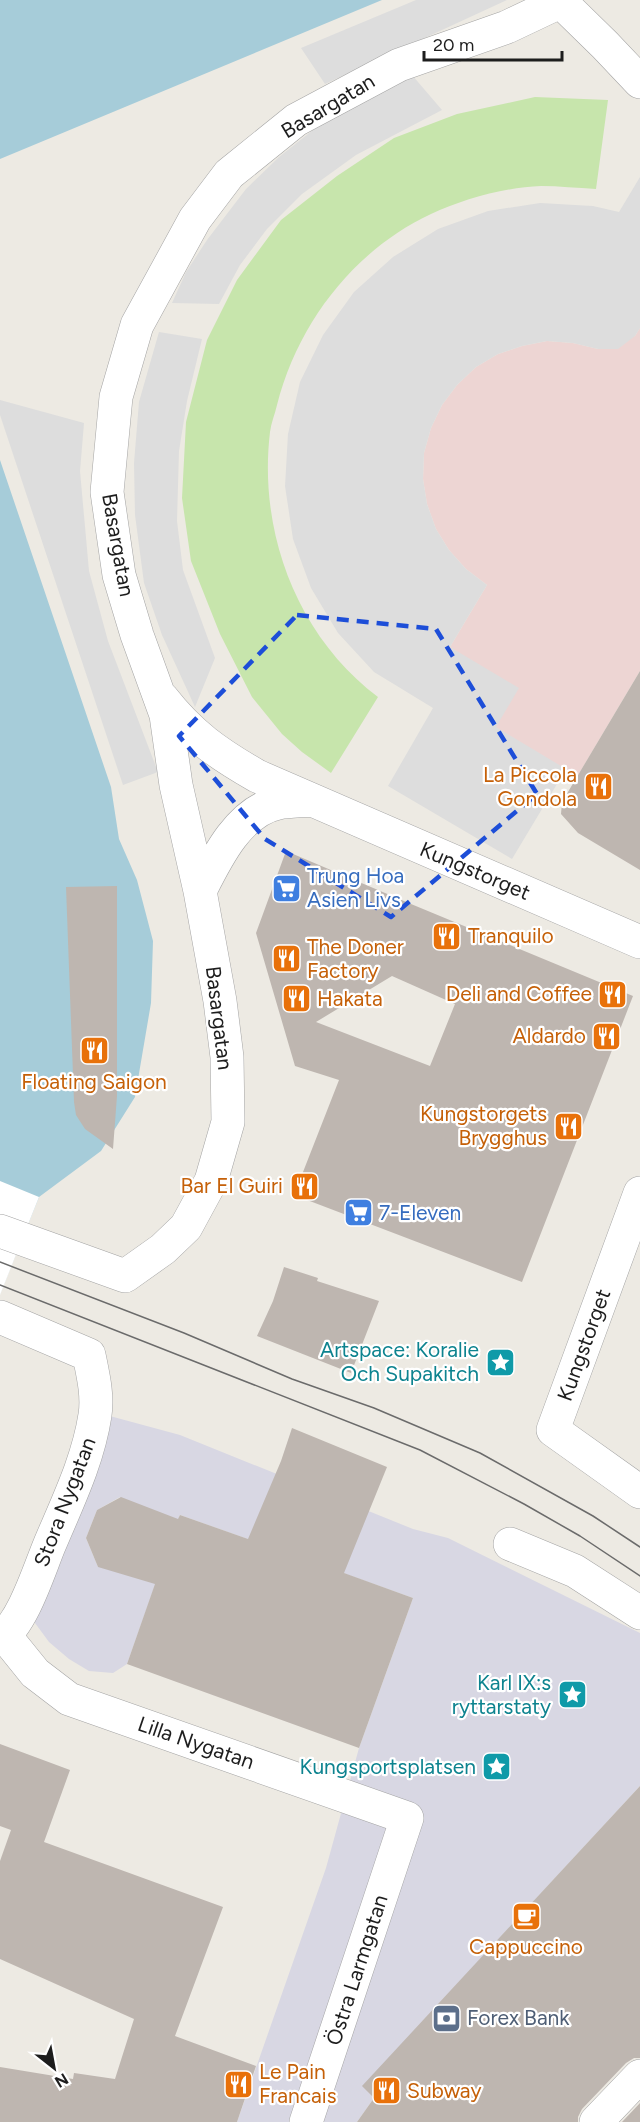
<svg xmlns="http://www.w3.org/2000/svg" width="640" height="2122" viewBox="0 0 640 2122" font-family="Figtree,sans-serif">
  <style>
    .commercial { fill: #edd5d3 }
    .grass { fill: #c7e5ac }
    .parking { fill: #ddd }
    .plaza { fill: #d8d7e3; fill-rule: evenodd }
    .water { fill: #a6ccd9 }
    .pier { fill: #fff }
    .building { fill: #beb6b0; fill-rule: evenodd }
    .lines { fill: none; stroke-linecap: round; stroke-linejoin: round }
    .street-casing { stroke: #a4a4a4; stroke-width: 34 }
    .street { stroke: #fff; stroke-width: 33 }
    .tram { stroke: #6b6b6b; stroke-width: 1.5 }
    .marked { fill: none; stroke: #1d4ed8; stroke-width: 4.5; stroke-dasharray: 12 8; stroke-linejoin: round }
    .labels { text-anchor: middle; stroke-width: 4.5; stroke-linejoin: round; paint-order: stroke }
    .street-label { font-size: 21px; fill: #1d1d1d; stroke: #fff }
    .food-label { font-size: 21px; fill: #c56008; stroke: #fff; text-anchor: end }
    .shop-label { font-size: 21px; fill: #366cbe; stroke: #fff; text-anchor: start }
    .culture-label { font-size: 21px; fill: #0d838f; stroke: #fff; text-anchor: end }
    .service-label { font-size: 21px; fill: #4e5e75; stroke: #fff; text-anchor: start }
  </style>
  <rect width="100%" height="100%" fill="#edeae3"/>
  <path class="commercial" d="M640,328V671L577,777L495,727L450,647L487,585L466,569L449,550L436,529L427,504L423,479L424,453L431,428L442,405L457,385L476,367L498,354L522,346L547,341L573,343L598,349L635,336Z"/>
  <path class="grass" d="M535,97L608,100L596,189C577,188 559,186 541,186C506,187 463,199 431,214C354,250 298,323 277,405C275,414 271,423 270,432C258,532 297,636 378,697L331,773L302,752L282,734L252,697L220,634L191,561L182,498L186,422L207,340L237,280L281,220L337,176L394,138L457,114Z"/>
  <path class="parking" d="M416,0H507L325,84L301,48Z
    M412,75L442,110L356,155L302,194L267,229L240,265L219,304L172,303L186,272L207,240L246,189L279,157L323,122Z
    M640,177V328L635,336L618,349H598L573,343L547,341L522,346L498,354L476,367L457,385L442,405L431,428L424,453L423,479L427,504L436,529L449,550L466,569L487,585L450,647L519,688L496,727L566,769L512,859L388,786L433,708L374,672L338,633L311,588L293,539L285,486L288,434L300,382L323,335L354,292L393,257L438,229L488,211L540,203L593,206L619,212Z
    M159,332L202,339L187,401L179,451L177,521L183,570L215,658L195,707L162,635L144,583L135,515L134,463L139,402Z
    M0,400L84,423L80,471L89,571L108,641L158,772L123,785L0,415Z"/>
  <path class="plaza" d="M95,1412L180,1435L413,1529L448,1538L640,1633V1786L363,2086L374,2098L357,2122H237L326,1868L359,1748L413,1598L180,1515L127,1664L113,1673L89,1671L69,1659L49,1642L24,1608ZM120,1497L98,1567L86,1538L97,1510Z"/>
  <path class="water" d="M0,0H382L0,159Z
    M0,460L111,787L119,839L137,880L153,941L151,1003L135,1097L101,1151L39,1197L0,1294Z"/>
  <path class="pier" d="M0,1181L39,1197L0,1295Z"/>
  <path class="building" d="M640,671V870L578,833L561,814L562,802Z
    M286,851L411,904L633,996L522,1282L294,1195L339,1080L295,1066L256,933ZM392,976L455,1004L430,1066L316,1022Z
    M117,886V1096L113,1149L85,1129L76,1115L74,1102L66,887Z
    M284,1267L318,1278L317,1281L379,1301L351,1373L257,1336L273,1301Z
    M292,1428L387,1467L344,1573L413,1598L359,1748L127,1664L155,1584L98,1567L86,1538L97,1510L121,1497L178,1519L180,1515L248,1539L281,1461Z
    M0,1744L70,1770L44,1842L223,1907L175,2036L256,2066L237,2122H0V2067L73,2079L74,2073L115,2079L134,2019L0,1959V1861L11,1830L0,1826Z
    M640,1786V2058H634L626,2063L582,2109L578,2117V2122H357L374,2098L362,2086Z
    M640,2103V2122H622Z"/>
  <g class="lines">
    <defs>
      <path id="street" d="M561,2L605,45L640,82
        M162,698C191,735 217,753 257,776L640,942
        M200,891C216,859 239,811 278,803C288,801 300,801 310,800
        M640,1193L553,1430L640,1492
        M0,1231L125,1276L163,1249L186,1227L211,1181L228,1122L227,1057L220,1001L200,891L176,785L166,715L137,635L119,575L107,492L116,397L137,325L195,219L229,174L296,120L399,65L507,27L564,0
        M0,1317L89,1355C93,1375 98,1395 95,1415C88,1461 67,1503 49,1546C38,1573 23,1622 0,1639
        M510,1544L575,1571L640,1613
        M5,1636L35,1673L69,1699L407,1818L306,2122
        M596,2122L640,2076"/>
    </defs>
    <use href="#street" class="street-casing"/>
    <use href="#street" class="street"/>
    <path class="tram" d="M0,1262L184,1333L292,1379L374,1408L480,1453L593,1516L640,1547
      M0,1285L420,1450L524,1504L580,1536L640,1576"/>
  </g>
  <path class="marked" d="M297,615L436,629L537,794L391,917L265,839L179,736Z"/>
  <defs>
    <symbol id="restaurant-square" viewBox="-11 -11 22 22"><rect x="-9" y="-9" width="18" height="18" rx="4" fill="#e8710a" stroke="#fff"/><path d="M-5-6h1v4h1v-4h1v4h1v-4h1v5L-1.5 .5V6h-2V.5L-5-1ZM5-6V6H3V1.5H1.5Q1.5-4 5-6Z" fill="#fff"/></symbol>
    <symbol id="supermarket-square" viewBox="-11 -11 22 22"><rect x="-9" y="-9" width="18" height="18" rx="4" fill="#3f7fe0" stroke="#fff"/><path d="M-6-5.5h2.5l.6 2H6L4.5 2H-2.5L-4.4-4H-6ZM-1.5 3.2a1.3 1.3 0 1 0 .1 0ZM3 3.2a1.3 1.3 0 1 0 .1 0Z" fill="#fff"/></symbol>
    <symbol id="sight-square" viewBox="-11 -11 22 22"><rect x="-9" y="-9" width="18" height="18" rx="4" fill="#0f9aa8" stroke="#fff"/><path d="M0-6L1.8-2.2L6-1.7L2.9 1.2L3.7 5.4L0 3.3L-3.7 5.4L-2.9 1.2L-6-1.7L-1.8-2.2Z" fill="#fff"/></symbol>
    <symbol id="cafe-square" viewBox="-11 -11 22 22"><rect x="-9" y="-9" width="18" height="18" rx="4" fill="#e8710a" stroke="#fff"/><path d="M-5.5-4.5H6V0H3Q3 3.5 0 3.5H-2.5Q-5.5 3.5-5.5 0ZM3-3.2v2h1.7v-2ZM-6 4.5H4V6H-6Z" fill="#fff"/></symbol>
    <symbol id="bank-square" viewBox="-11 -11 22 22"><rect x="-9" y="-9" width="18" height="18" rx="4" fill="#5c6f8a" stroke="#fff"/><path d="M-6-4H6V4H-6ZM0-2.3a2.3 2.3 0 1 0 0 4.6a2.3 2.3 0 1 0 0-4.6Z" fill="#fff"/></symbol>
  </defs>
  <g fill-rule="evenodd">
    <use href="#restaurant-square" x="582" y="770" width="33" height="33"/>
    <use href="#supermarket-square" x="270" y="872" width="33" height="33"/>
    <use href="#restaurant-square" x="430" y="920" width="33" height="33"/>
    <use href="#restaurant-square" x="270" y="942" width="33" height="33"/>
    <use href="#restaurant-square" x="596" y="978" width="33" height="33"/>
    <use href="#restaurant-square" x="280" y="982" width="33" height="33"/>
    <use href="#restaurant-square" x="590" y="1020" width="33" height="33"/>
    <use href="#restaurant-square" x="78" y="1034" width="33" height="33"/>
    <use href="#restaurant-square" x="552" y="1110" width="33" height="33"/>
    <use href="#restaurant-square" x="288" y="1170" width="33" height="33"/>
    <use href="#supermarket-square" x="342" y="1196" width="33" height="33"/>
    <use href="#sight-square" x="484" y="1346" width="33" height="33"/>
    <use href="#sight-square" x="556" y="1678" width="33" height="33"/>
    <use href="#sight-square" x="480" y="1750" width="33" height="33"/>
    <use href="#cafe-square" x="510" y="1900" width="33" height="33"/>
    <use href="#bank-square" x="430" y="2002" width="33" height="33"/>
    <use href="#restaurant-square" x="222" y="2068" width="33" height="33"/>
    <use href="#restaurant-square" x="370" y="2074" width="33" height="33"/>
  </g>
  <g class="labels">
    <g class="street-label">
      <text transform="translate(328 106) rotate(-31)" y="7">Basargatan</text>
      <text transform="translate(118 545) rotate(80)" y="7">Basargatan</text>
      <text transform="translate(475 871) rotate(23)" y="7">Kungstorget</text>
      <text transform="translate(219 1018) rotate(83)" y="7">Basargatan</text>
      <text transform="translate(584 1345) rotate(-70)" y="7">Kungstorget</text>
      <text transform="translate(65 1502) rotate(-69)" y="7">Stora Nygatan</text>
      <text transform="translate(196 1743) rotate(19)" y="7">Lilla Nygatan</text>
      <text transform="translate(357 1970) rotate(-72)" y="7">Östra Larmgatan</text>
    </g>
    <g class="food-label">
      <text x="577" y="782">La Piccola<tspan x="577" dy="24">Gondola</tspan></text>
      <text x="468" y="943" text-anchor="start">Tranquilo</text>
      <text x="307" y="954" text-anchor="start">The Doner<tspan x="307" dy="24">Factory</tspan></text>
      <text x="592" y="1001">Deli and Coffee</text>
      <text x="317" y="1006" text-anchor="start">Hakata</text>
      <text x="586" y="1043">Aldardo</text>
      <text x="94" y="1089" text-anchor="middle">Floating Saigon</text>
      <text x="547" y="1121">Kungstorgets<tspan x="547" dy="24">Brygghus</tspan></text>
      <text x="283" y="1193">Bar El Guiri</text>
      <text x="526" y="1954" text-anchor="middle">Cappuccino</text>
      <text x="259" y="2079" text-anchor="start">Le Pain<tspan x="259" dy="24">Francais</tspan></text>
      <text x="407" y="2098" text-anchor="start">Subway</text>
    </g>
    <g class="shop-label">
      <text x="307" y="883">Trung Hoa<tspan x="307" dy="24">Asien Livs</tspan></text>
      <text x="379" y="1220">7-Eleven</text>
    </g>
    <g class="culture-label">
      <text x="479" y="1357">Artspace: Koralie<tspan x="479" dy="24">Och Supakitch</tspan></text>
      <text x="551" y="1690">Karl IX:s<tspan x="551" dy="24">ryttarstaty</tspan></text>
      <text x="476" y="1774">Kungsportsplatsen</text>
    </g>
    <g class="service-label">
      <text x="467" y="2025">Forex Bank</text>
    </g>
  </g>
  <g transform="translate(54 2068) rotate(149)" stroke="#ffffff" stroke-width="4.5" paint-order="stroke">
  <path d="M0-4.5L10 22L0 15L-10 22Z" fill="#1d1d1d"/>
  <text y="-9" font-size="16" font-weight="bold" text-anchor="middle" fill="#1d1d1d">N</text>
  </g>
  <path d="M424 51v9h138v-9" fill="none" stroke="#1d1d1d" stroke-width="3"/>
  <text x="433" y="51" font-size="18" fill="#1d1d1d" stroke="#ffffff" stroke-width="4.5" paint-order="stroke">20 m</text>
</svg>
